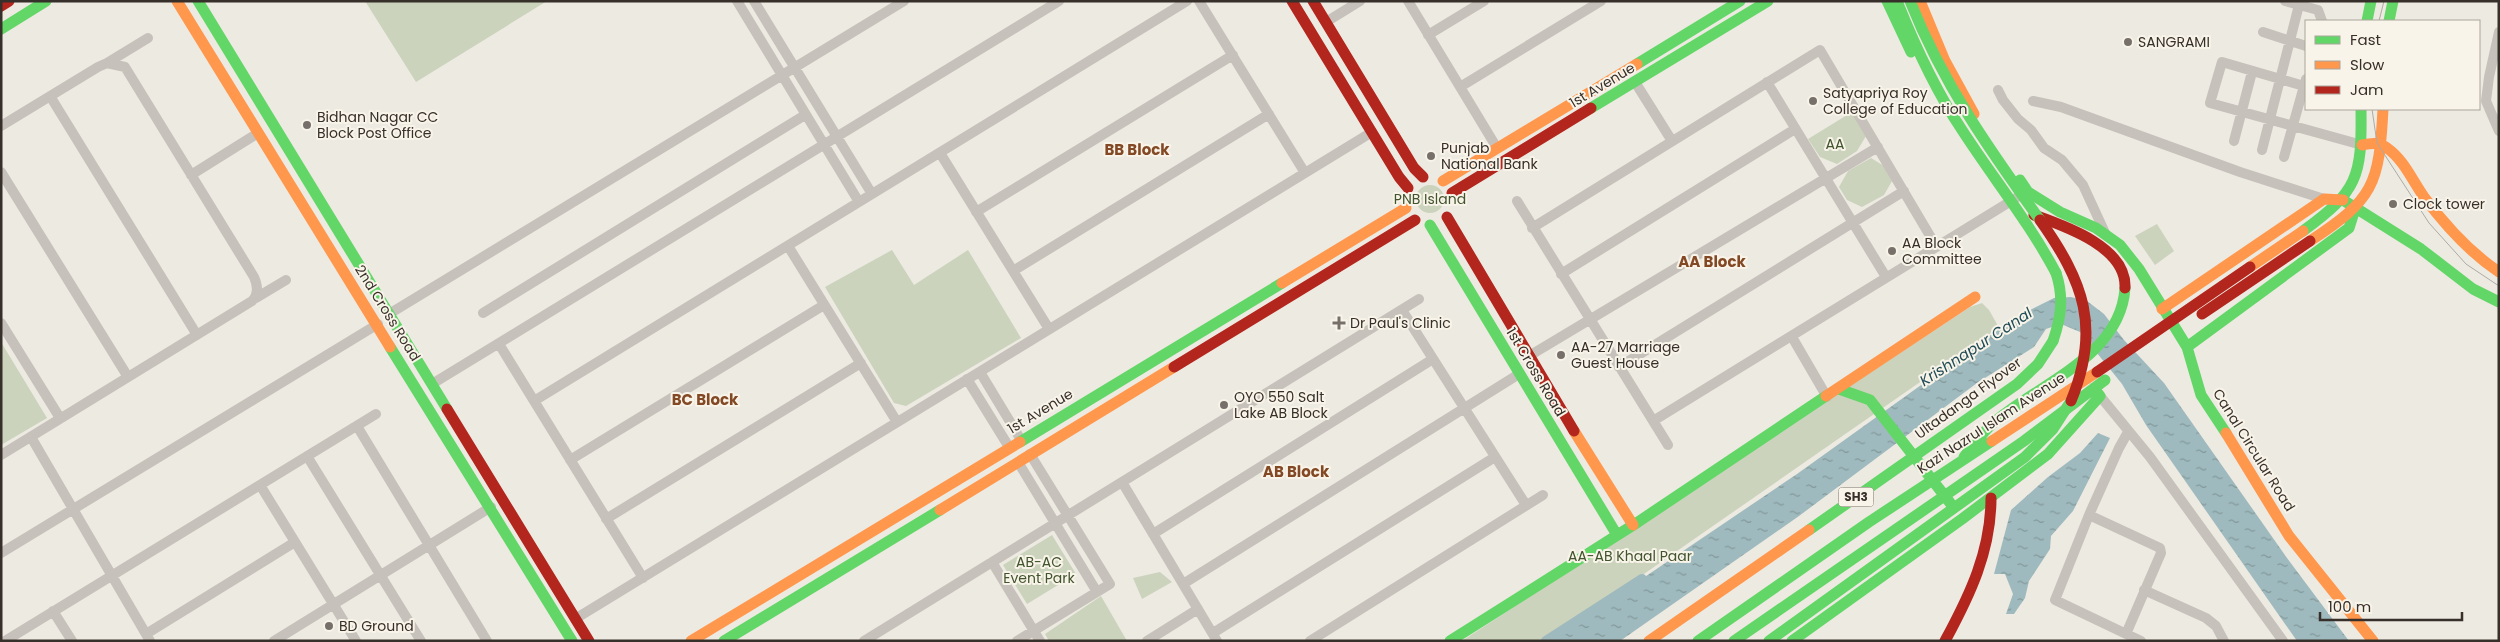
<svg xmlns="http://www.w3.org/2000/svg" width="2500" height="642" viewBox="0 0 2500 642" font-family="Poppins,sans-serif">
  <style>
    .green { fill: #cbd3bc }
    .water { fill: url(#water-ripples) }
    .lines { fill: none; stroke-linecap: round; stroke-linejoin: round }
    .canal { stroke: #9fbabe; stroke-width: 10 }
    .street { stroke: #c6c1ba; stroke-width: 10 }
    .fast { stroke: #63d668; stroke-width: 11 }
    .slow { stroke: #ff974d; stroke-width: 11 }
    .jam { stroke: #b3261e; stroke-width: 11 }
    .tram { stroke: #aeaaa5; stroke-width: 1 }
    .fast-bridge { stroke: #63d668; stroke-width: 11 }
    .slow-bridge { stroke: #ff974d; stroke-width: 11 }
    .jam-bridge { stroke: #b3261e; stroke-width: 11 }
    .poi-dot { fill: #77706a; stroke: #f9f4e9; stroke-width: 2 }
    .labels { text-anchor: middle; stroke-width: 4; stroke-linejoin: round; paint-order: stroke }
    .shield { fill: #f9f4e9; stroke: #716a63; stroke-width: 1 }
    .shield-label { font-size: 12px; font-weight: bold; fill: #372f29 }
    .poi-label { font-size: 14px; fill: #372f29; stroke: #f9f4e9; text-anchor: start }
    .street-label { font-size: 14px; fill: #372f29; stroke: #f9f4e9 }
    .park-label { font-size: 14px; fill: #41542d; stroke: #f9f4e9 }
    .neighbourhood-label { font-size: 15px; font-weight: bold; fill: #834824; stroke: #f9f4e9 }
    .water-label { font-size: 15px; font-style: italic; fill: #204c57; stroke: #f9f4e9 }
  </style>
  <defs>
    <pattern id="water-ripples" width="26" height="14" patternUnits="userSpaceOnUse" patternTransform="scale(1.25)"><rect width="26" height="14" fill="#9fbabe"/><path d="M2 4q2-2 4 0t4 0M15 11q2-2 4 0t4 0" fill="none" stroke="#82989a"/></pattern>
  </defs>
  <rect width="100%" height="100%" fill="#edeae2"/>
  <path class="green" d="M365,1H547L416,82Z
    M1852,112L1866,136L1857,151L1837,164L1820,157L1808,139Z
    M1871,158L1884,166L1892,181L1884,195L1862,207L1847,200L1839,187L1848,171Z
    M1416 199a14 14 0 1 1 28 0a14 14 0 1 1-28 0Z
    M2157,224L2174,251L2155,265L2135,236Z
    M892,250L914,285L968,250L1021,338L906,406L894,403L825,287Z
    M1982,303L1989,310L1997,324L1995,330L1641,576L1541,641H1462L1970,307Z
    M1,342L47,418L1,445Z
    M1052,535L1076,574L1027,604L1003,565Z
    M1160,572L1172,582L1142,599L1133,578Z
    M1101,596L1127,641H1049L1045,634Z"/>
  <path class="water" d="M2071,297L2087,301L2104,314L2124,340L2164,383L2287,558L2349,641H2297L2146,425L2122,384L2080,332L2061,324L2046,329L2034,347L1977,383L1799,516L1620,641H1550L1797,474L2016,317L2054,298Z
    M2098,433L2110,438L2073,511L2051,536L2050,549L2029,581L2025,598L2014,614H2006L2013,594L2005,574H1994L2011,510L2048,477L2080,453Z"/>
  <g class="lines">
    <path class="canal" d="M1546,641L1642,579"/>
    <path class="street" d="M737,1L859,202
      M754,1L872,194
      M1199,1L1305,173
      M1408,1L1497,148
      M2285,1L2318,10L2322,21
      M1326,22L1360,1
      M2263,32L2306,46
      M2499,32L2489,77L2486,101L2499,131
      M1428,35L1484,1
      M107,63L148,38
      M1635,82L1672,141
      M1767,82L1886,277
      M2304,86L2222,62L2210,103L2362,145
      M1460,87L1601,1
      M1998,90L2003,100L2018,119L2031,130L2044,148L2062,160L2083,185L2106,235
      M50,96L197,335
      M2033,101L2061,107L2240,172L2324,199
      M1,126L98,67L107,63L125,67L254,277C258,286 259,294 252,301L1,455
      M2234,141L2252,72
      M2262,150L2299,5
      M940,153L1049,329
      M2284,157L2306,79
      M1,172L128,377
      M191,175L258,133
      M1517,201L1668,445
      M976,212L1233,55
      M1532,228L1820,50L1936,246
      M788,246L897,422
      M1013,271L1269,114
      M1561,274L1795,129
      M256,298L286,280
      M1402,310L1526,505
      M483,313L805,115
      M389,314L904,1
      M1,323L60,418
      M1792,337L1827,397
      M499,344L643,578
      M1529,356L1878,147
      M1619,367L1904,191
      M980,372L1021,440
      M967,379L1009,447
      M432,384L1059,1
      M2100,396L2150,457L2283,641
      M534,401L1187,1
      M1653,421L2016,198
      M357,426L487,641
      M2128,432L2119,448L2089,515L2055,600L2141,641
      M31,437L150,641
      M307,456L421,641
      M570,460L824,305
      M1018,462L1097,592
      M1122,482L1217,641
      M260,485L356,641
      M2089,515L2160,548L2161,553L2126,634
      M606,519L861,363
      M1153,534L1433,359
      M1,553L378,324
      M992,562L1040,641
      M1183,584L1519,374
      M2144,590L2206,618L2216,626L2224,641
      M53,611L72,641
      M575,619L1372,132
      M1213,633L1495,457
      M146,634L295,542
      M5,641L376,414
      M274,641L491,507
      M864,641L1419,299
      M1017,641L1110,584L1030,454
      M1147,641L1198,609
      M1310,641L1543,495"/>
    <path class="fast" d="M198,1L447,409
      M1887,1L1911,52
      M2367,21L2371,1
      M2389,21L2393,1
      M1,29L46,1
      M1637,64L1740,1
      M1591,108L1768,1
      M2020,180L2028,192L2060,212L2096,228L2120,245L2139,269L2187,347L2201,395L2226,433
      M2343,200L2421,249L2473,289L2499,302
      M1430,225L1617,535
      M2303,231C2358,191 2362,177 2361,109
      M2053,341C2061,318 2064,297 2056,273
      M390,347L572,641
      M2187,347L2349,228L2355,209
      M1839,389L1870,400L1951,504
      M1020,442L1282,283
      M1964,457C1974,444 1984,430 1997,420C2041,383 2121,355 2125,288
      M724,641L940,510
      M1450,641L1638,522L1826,396
      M1698,641L1869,522L1992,441
      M1734,641L2024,441L2105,380
      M1792,641L1962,519L2048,454L2100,396L2094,388"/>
    <path class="slow" d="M177,1L390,347
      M1920,1L1945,61L1974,114
      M2362,145C2372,143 2379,142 2387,148C2404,160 2412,180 2424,197C2445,225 2469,252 2499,272
      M1443,181L1637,64
      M2310,241C2374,199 2379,185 2383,109
      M1282,283L1406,208
      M2162,309L2324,199L2343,200
      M1826,396L1975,297
      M1574,431L1633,525
      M2226,433L2289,536L2373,641
      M1992,441L2097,372
      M940,510L1174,367
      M691,641L1020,442"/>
    <path class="jam" d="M1292,1L1399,177L1408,188
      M1313,1L1414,168L1423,177
      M1,6L9,1
      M1452,193L1591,108
      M2034,215C2065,226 2127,247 2125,288
      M1447,217L1574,431
      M1174,367L1415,220
      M447,409L589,641
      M1945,641C1970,595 1991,551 1991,498"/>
    <path class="tram" d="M2379,21L2384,1
      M2372,109L2377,143L2429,223L2466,264L2499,286"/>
    <path class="fast-bridge" d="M1897,1C1915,46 1935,90 1962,130C1993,178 2029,222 2056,273
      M1910,1C1943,84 1989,149 2040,220
      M1809,530L2017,384L2038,364L2053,341
      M1769,641L2025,457L2053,429L2071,401"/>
    <path class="slow-bridge" d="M2250,267L2303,231
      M1649,641L1809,530"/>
    <path class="jam-bridge" d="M2040,220C2084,282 2101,328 2071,401
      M2202,314L2310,241
      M2097,372L2250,267"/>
  </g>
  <g class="poi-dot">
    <circle cx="2128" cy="42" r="5"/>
    <circle cx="1813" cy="101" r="5"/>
    <circle cx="307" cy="125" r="5"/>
    <circle cx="1431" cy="156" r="5"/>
    <circle cx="2393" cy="204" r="5"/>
    <circle cx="1892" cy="251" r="5"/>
    <path d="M1336.5 315.5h5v5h5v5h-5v5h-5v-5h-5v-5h5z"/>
    <circle cx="1561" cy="355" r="5"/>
    <circle cx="1224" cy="405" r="5"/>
    <circle cx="329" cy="626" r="5"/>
  </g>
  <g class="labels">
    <rect class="shield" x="1838.5" y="487.5" width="35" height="19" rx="4"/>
    <g class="shield-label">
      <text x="1856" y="501">SH3</text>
    </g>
    <g class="poi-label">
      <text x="2138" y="47">SANGRAMI</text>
      <text x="1823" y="98">Satyapriya Roy<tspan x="1823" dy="16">College of Education</tspan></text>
      <text x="317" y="122">Bidhan Nagar CC<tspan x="317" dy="16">Block Post Office</tspan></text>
      <text x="1441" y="153">Punjab<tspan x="1441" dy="16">National Bank</tspan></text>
      <text x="2403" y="209">Clock tower</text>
      <text x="1902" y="248">AA Block<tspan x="1902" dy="16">Committee</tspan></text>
      <text x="1350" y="328">Dr Paul's Clinic</text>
      <text x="1571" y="352">AA-27 Marriage<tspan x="1571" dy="16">Guest House</tspan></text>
      <text x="1234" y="402">OYO 550 Salt<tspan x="1234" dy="16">Lake AB Block</tspan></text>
      <text x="339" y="631">BD Ground</text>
    </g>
    <g class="street-label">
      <text transform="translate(1602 85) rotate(-31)" y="5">1st Avenue</text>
      <text transform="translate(388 313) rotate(58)" y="5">2nd Cross Road</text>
      <text transform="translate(1536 372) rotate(59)" y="5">1st Cross Road</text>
      <text transform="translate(1968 398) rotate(-36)" y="5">Ultadanga Flyover</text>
      <text transform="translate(1040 411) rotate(-31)" y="5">1st Avenue</text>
      <text transform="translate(1991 423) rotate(-33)" y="5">Kazi Nazrul Islam Avenue</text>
      <text transform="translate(2254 450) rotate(58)" y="5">Canal Circular Road</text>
    </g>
    <g class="park-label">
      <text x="1835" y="149">AA</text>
      <text x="1430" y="204">PNB Island</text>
      <text x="1630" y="561">AA-AB Khaal Paar</text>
      <text x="1039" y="567">AB-AC<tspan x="1039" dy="16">Event Park</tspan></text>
    </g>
    <g class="neighbourhood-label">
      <text x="1137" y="155">BB Block</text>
      <text x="1712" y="267">AA Block</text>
      <text x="705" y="405">BC Block</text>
      <text x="1296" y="477">AB Block</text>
    </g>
    <g class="water-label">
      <text transform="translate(1976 347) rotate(-33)" y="5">Krishnapur Canal</text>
    </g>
  </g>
  <rect width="2500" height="642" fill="none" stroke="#372f29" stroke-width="5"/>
  <rect x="2305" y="20" width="175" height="90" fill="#f9f4e9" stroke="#aba59c"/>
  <rect x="2315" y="36" width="25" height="8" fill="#63d668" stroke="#aba59c"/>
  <text x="2350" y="45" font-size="15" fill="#372f29">Fast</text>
  <rect x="2315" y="61" width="25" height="8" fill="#ff974d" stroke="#aba59c"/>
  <text x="2350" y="70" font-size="15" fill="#372f29">Slow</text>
  <rect x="2315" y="86" width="25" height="8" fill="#b3261e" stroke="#aba59c"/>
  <text x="2350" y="95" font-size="15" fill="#372f29">Jam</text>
  <path d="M2320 612v8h142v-8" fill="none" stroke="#372f29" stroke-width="2.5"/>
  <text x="2328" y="612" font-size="15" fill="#372f29" stroke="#f9f4e9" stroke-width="4" paint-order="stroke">100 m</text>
</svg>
